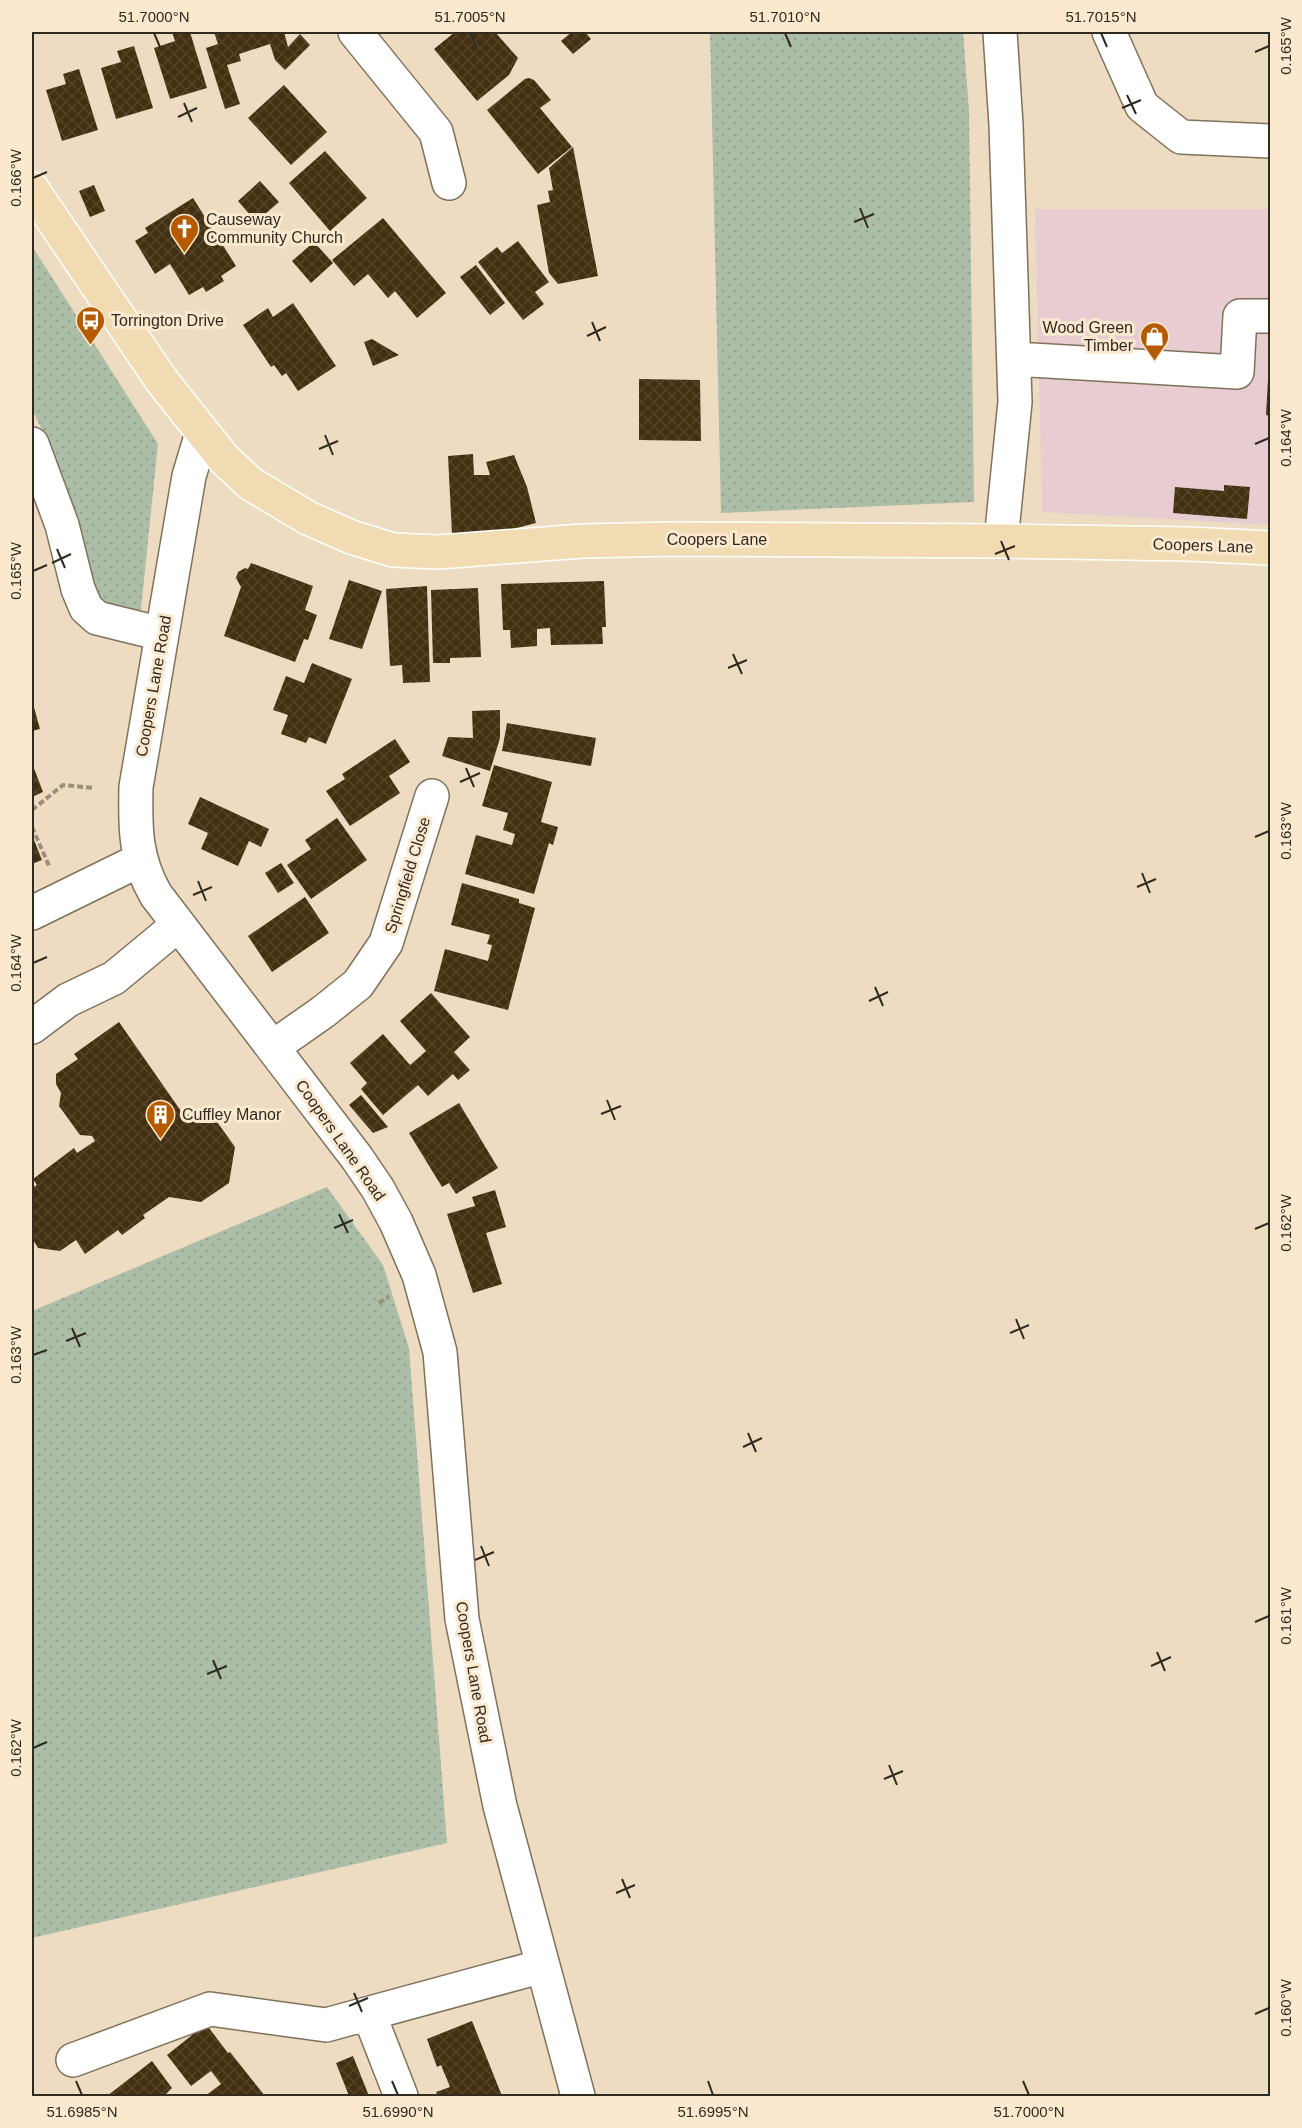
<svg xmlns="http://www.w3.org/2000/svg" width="1302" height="2128" viewBox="0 0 1302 2128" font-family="Arial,sans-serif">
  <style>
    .commercial { fill: #e7cdd1 }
    .grass { fill: url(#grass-dots) }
    .building { fill: url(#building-cross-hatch) }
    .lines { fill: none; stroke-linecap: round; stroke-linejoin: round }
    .minor-casing { stroke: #81715a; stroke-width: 36 }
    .major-casing { stroke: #fff; stroke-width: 36 }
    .path { stroke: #9c8e7b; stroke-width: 4; stroke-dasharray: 6 3; stroke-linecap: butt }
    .minor { stroke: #fff; stroke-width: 33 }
    .major { stroke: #f1dbb3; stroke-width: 33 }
    .ticks { fill: none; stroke: #312a20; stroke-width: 2 }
    .labels { text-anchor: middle; stroke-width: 6; stroke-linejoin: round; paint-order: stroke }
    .poi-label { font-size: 16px; fill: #312a20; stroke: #fbe9cf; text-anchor: start }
    .street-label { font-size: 16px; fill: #312a20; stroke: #fbe9cf }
    .neatline { fill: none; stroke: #312a20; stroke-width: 2 }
    .ticks-label { font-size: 15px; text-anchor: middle; fill: #312a20 }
  </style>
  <defs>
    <pattern id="grass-dots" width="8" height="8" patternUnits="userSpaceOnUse" patternTransform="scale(1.5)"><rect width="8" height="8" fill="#acbea8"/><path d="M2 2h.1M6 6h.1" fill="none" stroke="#94a390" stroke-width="1.8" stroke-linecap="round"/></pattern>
    <pattern id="building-cross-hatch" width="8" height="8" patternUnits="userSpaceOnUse" patternTransform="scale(1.5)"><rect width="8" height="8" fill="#433011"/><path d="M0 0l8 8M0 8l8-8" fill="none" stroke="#56452b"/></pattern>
  </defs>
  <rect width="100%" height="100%" fill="#eedcc2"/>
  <path class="commercial" d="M1035,209H1270V525L1042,512Z"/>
  <path class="grass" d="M710,32H963L969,111L974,502L721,513Z
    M32,246L158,444L141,609L132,613L102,607L90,579L55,457L32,409Z
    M327,1187L383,1265L409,1348L447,1843L32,1938V1311Z"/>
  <path class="building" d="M172,32H190L207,88L170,99L154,48L175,41Z
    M214,32H284L288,47L300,34L310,45L285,70L275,60L270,44L239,54L241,61L227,65L240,104L225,109L206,48L218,44Z
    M455,32H495L518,58L509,75L477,101L434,49Z
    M572,32H585L591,39L573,54L561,41Z
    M134,46L153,108L116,119L101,68L121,62L117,51Z
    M79,69L98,130L62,141L46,90L66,84L63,74Z
    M529,78L534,80L551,100L540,108L572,147L538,174L487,110L525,79Z
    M284,85L327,132L291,165L248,118Z
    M573,147L598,276L558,284L549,273L537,205L550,202L548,191L553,190L549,168Z
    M325,151L367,198L330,231L289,183Z
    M260,181L279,202L256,222L238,201Z
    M94,185L105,211L90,217L79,191Z
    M193,198L236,266L221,276L224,281L206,292L203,287L189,295L170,264L155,274L135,241L148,233L145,228Z
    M383,218L446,293L417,318L395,291L388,298L368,274L354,286L332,260Z
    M518,241L549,282L535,292L544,304L523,320L478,262L497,247L502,253Z
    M314,242L333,263L311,283L292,261Z
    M476,265L505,303L490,315L460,277Z
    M293,303L336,366L298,391L286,373L282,376L274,365L271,367L243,325L268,308L273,317Z
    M372,339L399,355L373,366L364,342Z
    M1269,362L1270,363V416L1266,415Z
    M639,379L700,380L701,441L639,440Z
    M473,454L474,475H490L486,462L514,455L527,487L536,523L505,531L452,534L448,456Z
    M1224,485L1250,487L1247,519L1173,513L1175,487L1224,491Z
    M251,563L313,586L305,610L317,615L308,640L304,639L295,662L224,636L241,587L236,578L238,572L245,568L248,569Z
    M349,580L382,591L362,649L329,639Z
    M604,581L606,627H602L603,644L551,645L550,628L537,629V646L511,648L510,630H503L501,584Z
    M427,586L430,682L403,683L402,665L390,666L386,589Z
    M478,588L481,657L450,658V663H433L431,590Z
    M312,663L352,679L326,744L309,737L306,743L281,734L288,715L273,710L286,676L304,683Z
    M32,700L40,729L32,731Z
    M500,710V738L490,771L442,756L448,737L473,738L472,711Z
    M507,723L596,738L591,766L502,751Z
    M395,739L410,762L389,776L400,793L350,826L326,791L345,779L342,774Z
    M32,763L43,792L32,797Z
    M494,765L552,782L541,822L558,827L553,845L549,843L534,894L465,874L476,835L512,845L515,834L503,830L508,813L482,806Z
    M200,797L269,829L261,847L249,841L238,866L201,849L208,833L188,824Z
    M337,818L367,860L311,899L287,865L311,849L305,840Z
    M32,835L42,860L32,864Z
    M281,863L294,883L278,893L265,873Z
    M462,883L519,899V903L535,908L508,1010L434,991L445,949L488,961L492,945L487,944L490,935L451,925Z
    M305,897L329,933L272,972L248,936Z
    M431,993L470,1037L454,1052L470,1070L458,1080L453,1074L428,1096L418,1085L383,1115L361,1089L367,1083L350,1063L383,1034L410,1065L417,1059L426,1051L400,1021Z
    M119,1022L183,1114L215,1119L235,1147L229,1183L201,1202L169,1197L143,1215L145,1218L122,1235L118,1230L85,1254L76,1240L60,1251L38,1248L32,1238V1188L37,1185L33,1179L74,1148L77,1153L95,1141L92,1136L80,1135L59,1106L61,1093L56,1084V1074L78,1059L74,1054Z
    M361,1095L388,1127L373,1133L349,1105Z
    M459,1103L498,1168L456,1194L449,1183L442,1187L409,1133Z
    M495,1190L506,1227L486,1233L502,1284L473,1293L447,1214L475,1206L472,1197Z
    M472,2021L502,2096H438L436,2092L450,2087L441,2065L437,2067L427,2039Z
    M206,2024L228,2053L230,2052L265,2096H205L221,2084L211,2071L191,2086L167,2055Z
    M353,2056L369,2096H349L336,2063Z
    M152,2061L172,2088L164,2096H107Z"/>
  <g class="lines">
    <defs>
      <path id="minor" d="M355,32L436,132L449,183
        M1000,32L1006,125L1015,402L1001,541
        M1109,32L1142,106L1181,137L1270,141
        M1014,359L1237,372L1240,316H1270
        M202,433L189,476L136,787C135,828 135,859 156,895L357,1158L378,1189L396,1222L419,1275L440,1352L462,1619L500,1806L578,2096
        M32,444L62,525L78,589L86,608L97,618L162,634
        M32,913L140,860
        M32,1027L68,1000L114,978L178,925
        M273,1047L323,1012L358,984L386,943L432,796
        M369,2014L401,2096
        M73,2060L210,2009L326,2025L543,1966"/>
      <path id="major" d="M32,189L162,381L224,459L251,484L308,518L351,537L393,550L439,552L582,541L674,539L1001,541L1189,544L1270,548"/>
    </defs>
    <use href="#minor" class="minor-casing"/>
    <use href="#major" class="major-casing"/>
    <path class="path" d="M32,810L63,785L94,788
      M32,827L50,868
      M379,1303L389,1296"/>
    <use href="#minor" class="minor"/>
    <use href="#major" class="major"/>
  </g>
  <path class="ticks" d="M154,33L160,47M470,33L476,47M785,33L791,47M1101,33L1107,47M1255,52L1269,46M1127,95L1136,114M184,103L192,122M1122,108L1141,100M178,117L197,108M33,178L47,172M860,208L868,228M854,222L874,214M592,322L600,341M587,336L606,327M325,435L333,455M1255,444L1269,438M319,449L338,441M1001,541L1009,560M57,549L65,568M995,554L1015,546M52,563L71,554M33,571L47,565M733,654L742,674M728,668L747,660M466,768L474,787M460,782L480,773M1255,837L1269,831M1142,873L1150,893M198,881L206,901M1137,887L1156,879M193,895L212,887M33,963L47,957M875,987L883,1006M869,1001L888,992M607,1100L615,1120M601,1114L621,1106M339,1214L348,1233M334,1228L353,1220M1255,1229L1269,1223M1016,1319L1024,1339M72,1328L80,1347M1010,1333L1029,1325M66,1341L86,1333M33,1355L47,1350M748,1433L756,1452M743,1447L762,1438M481,1546L489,1566M475,1560L494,1552M1255,1622L1269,1616M1157,1652L1165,1671M213,1660L221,1679M1151,1666L1171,1657M207,1674L227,1666M33,1748L47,1742M889,1765L897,1785M884,1779L903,1771M622,1879L630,1898M616,1893L635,1885M354,1993L362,2012M349,2006L368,1998M1255,2014L1269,2008M76,2081L82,2095M392,2081L398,2095M708,2081L713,2095M1023,2081L1029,2095"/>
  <defs>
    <symbol id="church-pin" viewBox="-11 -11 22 30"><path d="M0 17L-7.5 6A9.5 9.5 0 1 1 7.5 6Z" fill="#b65a00" stroke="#fbe9cf"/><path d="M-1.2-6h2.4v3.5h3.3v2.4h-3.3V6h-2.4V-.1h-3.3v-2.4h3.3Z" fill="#fff"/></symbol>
    <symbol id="bus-pin" viewBox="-11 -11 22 30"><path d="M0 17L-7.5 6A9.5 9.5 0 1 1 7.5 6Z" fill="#b65a00" stroke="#fbe9cf"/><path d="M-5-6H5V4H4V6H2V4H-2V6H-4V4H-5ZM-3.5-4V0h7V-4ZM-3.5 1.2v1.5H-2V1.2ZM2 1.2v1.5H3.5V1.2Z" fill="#fff"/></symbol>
    <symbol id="shop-pin" viewBox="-11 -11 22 30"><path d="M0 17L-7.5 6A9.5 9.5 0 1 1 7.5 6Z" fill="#b65a00" stroke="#fbe9cf"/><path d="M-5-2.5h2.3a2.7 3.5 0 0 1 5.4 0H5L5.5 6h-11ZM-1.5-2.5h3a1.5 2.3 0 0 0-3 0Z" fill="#fff"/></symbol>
    <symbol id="building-pin" viewBox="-11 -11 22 30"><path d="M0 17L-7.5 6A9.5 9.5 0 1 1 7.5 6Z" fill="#b65a00" stroke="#fbe9cf"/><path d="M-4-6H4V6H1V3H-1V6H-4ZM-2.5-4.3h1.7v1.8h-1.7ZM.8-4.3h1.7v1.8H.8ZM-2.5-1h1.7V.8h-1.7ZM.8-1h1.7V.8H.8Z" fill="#fff"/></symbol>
  </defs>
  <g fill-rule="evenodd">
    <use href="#church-pin" x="168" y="212" width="33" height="45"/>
    <use href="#bus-pin" x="74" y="304" width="33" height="45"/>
    <use href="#shop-pin" x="1138" y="320" width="33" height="45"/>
    <use href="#building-pin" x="144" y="1098" width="33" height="45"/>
  </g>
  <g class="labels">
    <g class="poi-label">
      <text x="206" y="225">Causeway<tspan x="206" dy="18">Community Church</tspan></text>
      <text x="111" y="326">Torrington Drive</text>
      <text x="1133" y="333" text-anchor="end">Wood Green<tspan x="1133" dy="18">Timber</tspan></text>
      <text x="182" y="1120">Cuffley Manor</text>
    </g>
    <g class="street-label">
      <text x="717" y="545">Coopers Lane</text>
      <text transform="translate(1203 545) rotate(2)" y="6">Coopers Lane</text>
      <text transform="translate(153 686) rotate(-80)" y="6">Coopers Lane Road</text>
      <text transform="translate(407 875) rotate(-73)" y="6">Springfield Close</text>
      <text transform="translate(341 1140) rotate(55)" y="6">Coopers Lane Road</text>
      <text transform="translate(474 1672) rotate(80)" y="6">Coopers Lane Road</text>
    </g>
  </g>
  <rect width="1302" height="2128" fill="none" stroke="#fbe9cf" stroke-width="66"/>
  <rect x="33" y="33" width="1236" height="2062" class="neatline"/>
  <g class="ticks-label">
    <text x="154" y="22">51.7000°N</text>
    <text x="470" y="22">51.7005°N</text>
    <text x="785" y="22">51.7010°N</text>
    <text x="1101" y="22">51.7015°N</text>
    <text transform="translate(1286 46) rotate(-90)" y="5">0.165°W</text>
    <text transform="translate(16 178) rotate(-90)" y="5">0.166°W</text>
    <text transform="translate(1286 438) rotate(-90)" y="5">0.164°W</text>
    <text transform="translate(16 571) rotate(-90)" y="5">0.165°W</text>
    <text transform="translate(1286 831) rotate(-90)" y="5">0.163°W</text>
    <text transform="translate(16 963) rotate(-90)" y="5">0.164°W</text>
    <text transform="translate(1286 1223) rotate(-90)" y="5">0.162°W</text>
    <text transform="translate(16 1355) rotate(-90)" y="5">0.163°W</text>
    <text transform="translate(1286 1616) rotate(-90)" y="5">0.161°W</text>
    <text transform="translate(16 1748) rotate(-90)" y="5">0.162°W</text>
    <text transform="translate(1286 2008) rotate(-90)" y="5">0.160°W</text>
    <text x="82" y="2117">51.6985°N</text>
    <text x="398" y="2117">51.6990°N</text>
    <text x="713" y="2117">51.6995°N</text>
    <text x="1029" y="2117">51.7000°N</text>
  </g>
</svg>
